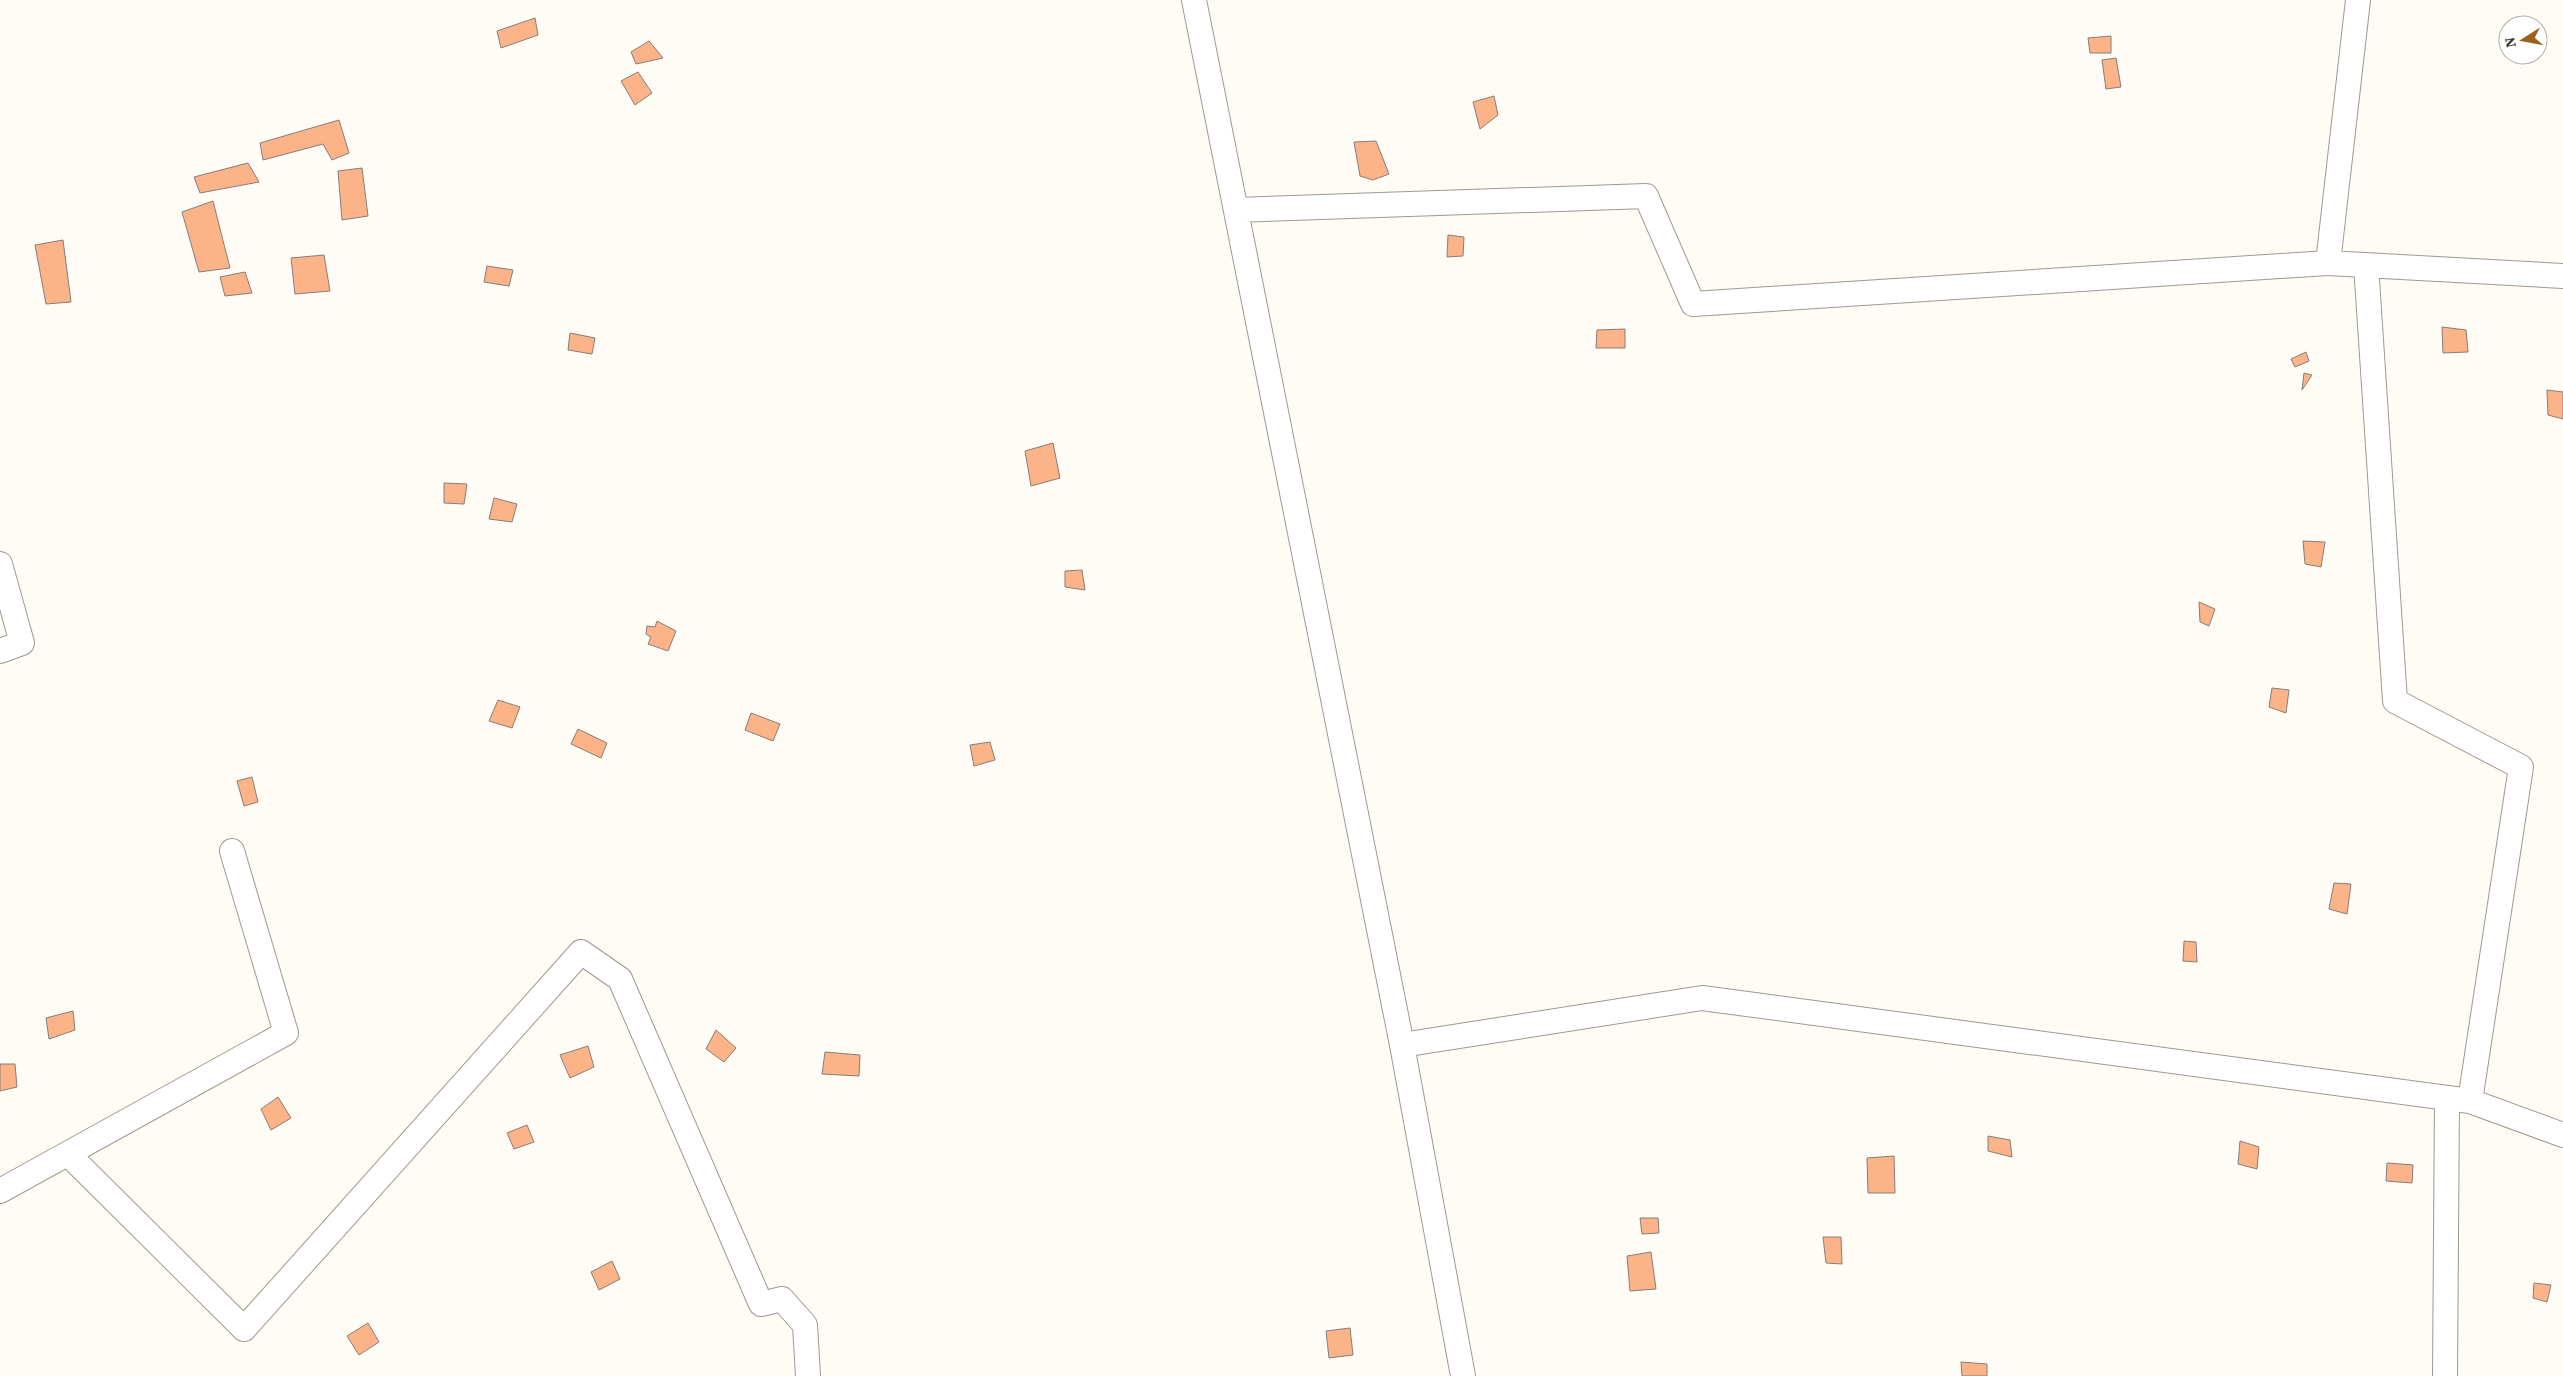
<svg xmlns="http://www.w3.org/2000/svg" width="2563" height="1376" viewBox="0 0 2563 1376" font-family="'Source Serif 4',serif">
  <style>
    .building { fill: #fbb387; stroke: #867e7a }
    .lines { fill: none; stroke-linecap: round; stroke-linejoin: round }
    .minor-casing { stroke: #9e9a92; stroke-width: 26 }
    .minor { stroke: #fff; stroke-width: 24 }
  </style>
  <rect width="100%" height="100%" fill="#fffbf5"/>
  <path class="building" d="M535,18L538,35L501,48L497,31Z
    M2111,36V53H2090L2088,38Z
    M649,41L663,58L636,64L631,52Z
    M2116,58L2121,87L2106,89L2102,60Z
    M638,72L652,93L635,105L621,81Z
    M1494,96L1498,115L1480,129L1473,102Z
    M339,120L349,153L332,160L323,144L263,160L260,143Z
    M1376,141L1389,174L1373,180L1360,176L1354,142Z
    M248,163L259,182L200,193L194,177Z
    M362,168L368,216L342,220L338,171Z
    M213,201L230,268L199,272L182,212Z
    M1448,235L1464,237L1463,256L1447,257Z
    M63,240L71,302L46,304L35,245Z
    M324,255L330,291L295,294L291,258Z
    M487,266L513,270L509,286L484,282Z
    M245,272L252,293L225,296L220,277Z
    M2442,327L2466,330L2468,352L2443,353Z
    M1625,329V348H1596L1597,330Z
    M570,333L595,338L592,354L568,350Z
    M2306,352L2309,361L2295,367L2291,359Z
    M2304,373L2312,375L2302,390Z
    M2547,390L2563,392V419L2548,415Z
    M1053,443L1060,478L1031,486L1025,451Z
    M444,483L467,484L464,504L444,503Z
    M494,498L517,504L512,522L489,519Z
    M2303,541L2325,542L2321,567L2305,564Z
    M1082,570L1085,590L1065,587V571Z
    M2199,602L2215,609L2209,626L2200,622Z
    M657,621L676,631L668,651L648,644L651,637L646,634L647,626L655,627Z
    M2272,688L2289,690L2286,713L2269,707Z
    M498,700L520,707L512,728L489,721Z
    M751,713L780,724L773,741L745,730Z
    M578,729L607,743L601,758L571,744Z
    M990,742L995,760L974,766L970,745Z
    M252,777L258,802L244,806L237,781Z
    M2334,883L2351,884L2347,914L2329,909Z
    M2184,941L2196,942L2197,962L2183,961Z
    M73,1011L75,1030L49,1039L46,1018Z
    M716,1030L736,1048L724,1062L706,1049Z
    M588,1046L594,1067L570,1078L560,1055Z
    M825,1052L860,1055L859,1076L822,1074Z
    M0,1064H15L17,1087L0,1091Z
    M278,1097L291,1118L271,1130L261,1109Z
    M527,1125L534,1142L514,1149L507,1133Z
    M1988,1136L2010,1140L2012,1157L1988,1151Z
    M2240,1141L2259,1147L2257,1169L2238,1164Z
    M1894,1156L1895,1193H1868L1867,1158Z
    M2387,1163L2413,1165L2412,1183L2386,1181Z
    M1640,1218H1658L1659,1233L1642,1234Z
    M1823,1237H1841L1842,1264L1826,1263Z
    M1651,1252L1656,1289L1630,1291L1627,1256Z
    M612,1261L620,1279L599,1290L591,1272Z
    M2534,1283L2551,1285L2547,1302L2533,1298Z
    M368,1323L379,1342L359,1355L347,1336Z
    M1350,1328L1353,1355L1329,1358L1326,1331Z
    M1961,1362L1987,1364V1376H1962Z"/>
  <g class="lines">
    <defs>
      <path id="minor" d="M1194,0L1402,1045L1463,1376
        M2358,0L2328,263L2563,276
        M1236,210L1646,196L1693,304L2328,263
        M2366,265L2395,701L2521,767L2470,1101
        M0,564L22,643L0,651
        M1402,1045L1702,998L2470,1101L2563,1135
        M68,1154L244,1329L581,952L620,979L761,1304L782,1299L805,1325L808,1376
        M0,1191L286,1033L232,851
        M2445,1376L2447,1098"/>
    </defs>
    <use href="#minor" class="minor-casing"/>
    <use href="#minor" class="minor"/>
  </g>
  <g transform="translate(2523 40) rotate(259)"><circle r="24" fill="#ffffff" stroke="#b0afae"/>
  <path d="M0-4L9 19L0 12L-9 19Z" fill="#9c6121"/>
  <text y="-8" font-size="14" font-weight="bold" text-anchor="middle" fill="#393734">N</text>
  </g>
</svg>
